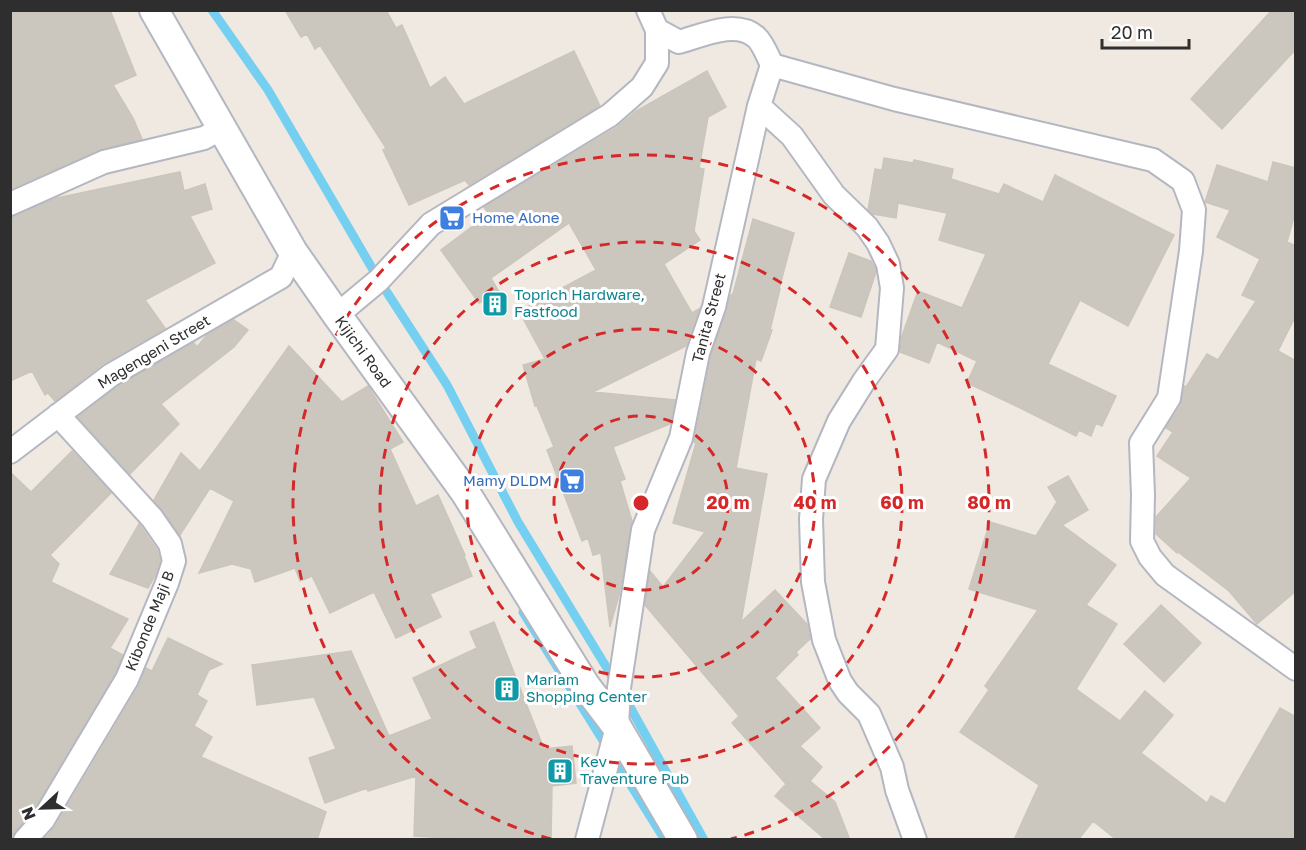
<svg xmlns="http://www.w3.org/2000/svg" width="1306" height="850" viewBox="0 0 1306 850" font-family="'Golos Text',sans-serif">
  <style>
    .lines { fill: none; stroke-linecap: round; stroke-linejoin: round }
    .stream { stroke: #75cff0; stroke-width: 9 }
    .building { fill: #cbc7bf; stroke: #cbc5ba; stroke-width: 1.5 }
    .minor-casing { stroke: #b4b7c1; stroke-width: 26 }
    .tertiary-casing { stroke: #b4b7c1; stroke-width: 32 }
    .minor { stroke: #fff; stroke-width: 22 }
    .tertiary { stroke: #fff; stroke-width: 28 }
    .ring { fill: none; stroke: #d62828; stroke-width: 3; stroke-dasharray: 10 8 }
    .labels { text-anchor: middle; stroke-width: 6; stroke-linejoin: round; paint-order: stroke }
    .shop-label { font-size: 15px; fill: #366cbe; stroke: #fff; text-anchor: start }
    .culture-label { font-size: 15px; fill: #0d838f; stroke: #fff; text-anchor: start }
    .street-label { font-size: 15px; fill: #2e2e2e; stroke: #fff }
    .centre { fill: #d62828; stroke: #fff; stroke-width: 3 }
    .ring-label { font-size: 18px; text-anchor: middle; font-weight: bold; fill: #d62828; stroke: #fff; stroke-width: 6; stroke-linejoin: round; paint-order: stroke }
  </style>
  <rect width="100%" height="100%" fill="#efe9e1"/>
  <g class="lines">
    <path class="stream" d="M212,10L268,90L379,280L447,385L518,522L616,683
      M523,612L665,840
      M625,698L704,840"/>
  </g>
  <path class="building" d="M10,10H110L136,75L113,85L133,118L142,139L99,150L10,189Z
    M285,10H386L396,28L402,25L430,88L445,77L464,104L574,51L600,106L469,185L465,180L409,205L383,150L386,148L320,45L315,49L307,34L301,37Z
    M1272,10H1296V49L1222,129L1191,99Z
    M707,71L726,107L708,117L699,168L704,169L694,231L700,240L664,264L692,313L699,309L686,346L593,392L675,400L670,424L613,447L625,479L620,481L632,521L619,595L610,627L601,553L593,555L588,538L582,541L547,450L554,447L537,406H535L523,365L545,359L519,311L596,270L569,223L491,278L499,292L479,303L441,250L489,214L484,207L617,127L636,111Z
    M884,158L913,163L914,160L953,169L951,179L999,194L1004,184L1043,202L1055,175L1174,235L1128,326L1080,300L1048,364L1116,396L1102,426L1096,423L1091,436L1079,430L1076,436L1010,403L967,383L977,361L937,342L929,363L900,352L902,336L918,291L962,308L986,254L939,240L947,213L898,203L896,218L873,214L868,210L875,169L882,170Z
    M1273,162L1296,168V210L1287,242L1296,246V315L1278,351L1296,361V591L1257,624L1229,591L1178,552L1177,553L1156,534V517L1191,478L1157,456L1173,432L1166,428L1181,405L1184,386L1186,387L1207,354L1218,360L1256,301L1242,295L1260,259L1217,237L1230,210L1205,202L1217,165L1268,182Z
    M180,172L184,191L205,184L212,209L190,216L215,263L145,300L165,328L104,363L55,401L48,393L45,395L32,371L10,381V217L57,198Z
    M753,219L794,233L779,289H780L770,330H772L761,361L756,359L736,468L767,474L741,622L775,590L807,624L810,639L796,652L798,655L775,678L820,728L800,746L822,767L810,781L835,802L850,840H826L775,796L786,784L732,723L739,716L645,605L650,571L663,587L705,532L673,523L696,443L694,442L711,357L731,295L733,294Z
    M849,253L871,261L875,268L876,272L861,317L830,307Z
    M234,320L248,330L234,347L161,404L179,424L130,474L78,417L118,386L194,343L197,347L206,336Z
    M289,346L342,402L368,386L403,442L390,449L416,506L438,495L465,555L464,556L472,576L430,594L441,617L396,638L374,592L330,613L312,576L300,581L295,568L255,582L251,569L232,564L199,573L234,501L210,488L180,535L154,500L181,453L200,471Z
    M72,451L111,493L50,555L59,564L51,582L128,619L110,648L123,655L115,673L32,812L15,831L10,840V472L31,492Z
    M1068,476L1088,510L1062,525L1116,565L1086,605L1117,624L1076,689L1120,721L1145,691L1173,715L1141,753L1207,803L1211,796L1225,804L1280,708L1296,717V840H1117L1093,821L1078,840H1014L1039,785L960,732L989,690L985,686L1038,610L969,589L990,522L1036,536L1057,502L1048,487Z
    M139,524L157,550L160,560L155,576L148,588L110,574Z
    M1161,605L1201,643L1164,682L1124,644Z
    M494,622L544,749L572,746L576,783L552,786L551,839L481,840L414,836L416,776L368,791L367,788L325,803L309,758L336,749L314,697L257,705L252,665L351,651L389,736L432,719L413,678L477,648L470,632Z
    M168,638L222,664L209,670L197,695L207,701L194,726L212,737L201,757L326,812L317,840H44L55,827L139,686L146,668L152,671Z"/>
  <g class="lines">
    <defs>
      <path id="minor" d="M772,65L894,99L1153,160L1183,181L1194,210L1191,251L1169,398L1141,443L1143,495L1142,541L1150,557L1165,575L1296,669
        M759,106L792,136L834,195L867,227L878,243L888,264L892,288L887,349L864,381L839,421L814,479L811,519L813,582L824,640L840,681L848,693L869,714L892,767L897,790L915,840
        M10,204L104,162L204,138L222,128
        M337,315L379,280L431,224L610,115L642,87L657,63V30
        M10,452L111,375L281,277L293,252
        M25,840L43,820L127,679L167,583L174,561L170,544L152,518L58,415
        M587,840L617,727L619,688L643,530L681,438L698,353L714,307L759,106L772,65C768,57 763,43 756,37C736,19 701,36 679,42L657,30L648,10"/>
      <path id="tertiary" d="M154,10L293,252L337,315L465,492L585,685L617,727L683,840"/>
    </defs>
    <use href="#minor" class="minor-casing"/>
    <use href="#tertiary" class="tertiary-casing"/>
    <use href="#minor" class="minor"/>
    <use href="#tertiary" class="tertiary"/>
  </g>
  <g class="ring">
    <circle cx="641" cy="503" r="87"/>
    <circle cx="641" cy="503" r="174"/>
    <circle cx="641" cy="503" r="261"/>
    <path d="M551 839A348 348 0 1 1 731 839"/>
  </g>
  <defs>
    <symbol id="supermarket-square" viewBox="-11 -11 22 22"><rect x="-9" y="-9" width="18" height="18" rx="4" fill="#3f7fe0" stroke="#fff"/><path d="M-6-5.5h2.5l.6 2H6L4.5 2H-2.5L-4.4-4H-6ZM-1.5 3.2a1.3 1.3 0 1 0 .1 0ZM3 3.2a1.3 1.3 0 1 0 .1 0Z" fill="#fff"/></symbol>
    <symbol id="building-square" viewBox="-11 -11 22 22"><rect x="-9" y="-9" width="18" height="18" rx="4" fill="#0f9aa8" stroke="#fff"/><path d="M-4-6H4V6H1V3H-1V6H-4ZM-2.5-4.3h1.7v1.8h-1.7ZM.8-4.3h1.7v1.8H.8ZM-2.5-1h1.7V.8h-1.7ZM.8-1h1.7V.8H.8Z" fill="#fff"/></symbol>
  </defs>
  <g fill-rule="evenodd">
    <use href="#supermarket-square" x="437" y="203" width="30" height="30"/>
    <use href="#building-square" x="480" y="289" width="30" height="30"/>
    <use href="#supermarket-square" x="557" y="466" width="30" height="30"/>
    <use href="#building-square" x="492" y="674" width="30" height="30"/>
    <use href="#building-square" x="545" y="756" width="30" height="30"/>
  </g>
  <g class="labels">
    <g class="shop-label">
      <text x="472" y="223">Home Alone</text>
      <text x="552" y="486" text-anchor="end">Mamy DLDM</text>
    </g>
    <g class="culture-label">
      <text x="514" y="300">Toprich Hardware,<tspan x="514" dy="17">Fastfood</tspan></text>
      <text x="526" y="685">Mariam<tspan x="526" dy="17">Shopping Center</tspan></text>
      <text x="580" y="767">Kev<tspan x="580" dy="17">Traventure Pub</tspan></text>
    </g>
    <g class="street-label">
      <text transform="translate(709 318) rotate(-75)" y="5">Tanita Street</text>
      <text transform="translate(154 352) rotate(-31)" y="5">Magengeni Street</text>
      <text transform="translate(363 352) rotate(54)" y="5">Kijichi Road</text>
      <text transform="translate(150 621) rotate(-68)" y="5">Kibonde Maji B</text>
    </g>
  </g>
  <circle cx="641" cy="503" r="9" class="centre"/>
  <g class="ring-label">
    <text x="728" y="509">20 m</text>
    <text x="815" y="509">40 m</text>
    <text x="902" y="509">60 m</text>
    <text x="989" y="509">80 m</text>
  </g>
  <rect width="1306" height="850" fill="none" stroke="#2e2e2e" stroke-width="24"/>
  <g transform="translate(42 808) rotate(248)" stroke="#ffffff" stroke-width="4.5" paint-order="stroke">
  <path d="M0-4.5L10 22L0 15L-10 22Z" fill="#2e2e2e"/>
  <text y="-9" font-size="16" font-weight="bold" text-anchor="middle" fill="#2e2e2e">N</text>
  </g>
  <path d="M1102 39v9h87v-9" fill="none" stroke="#2e2e2e" stroke-width="3"/>
  <text x="1111" y="39" font-size="18" fill="#2e2e2e" stroke="#ffffff" stroke-width="4.5" paint-order="stroke">20 m</text>
</svg>
